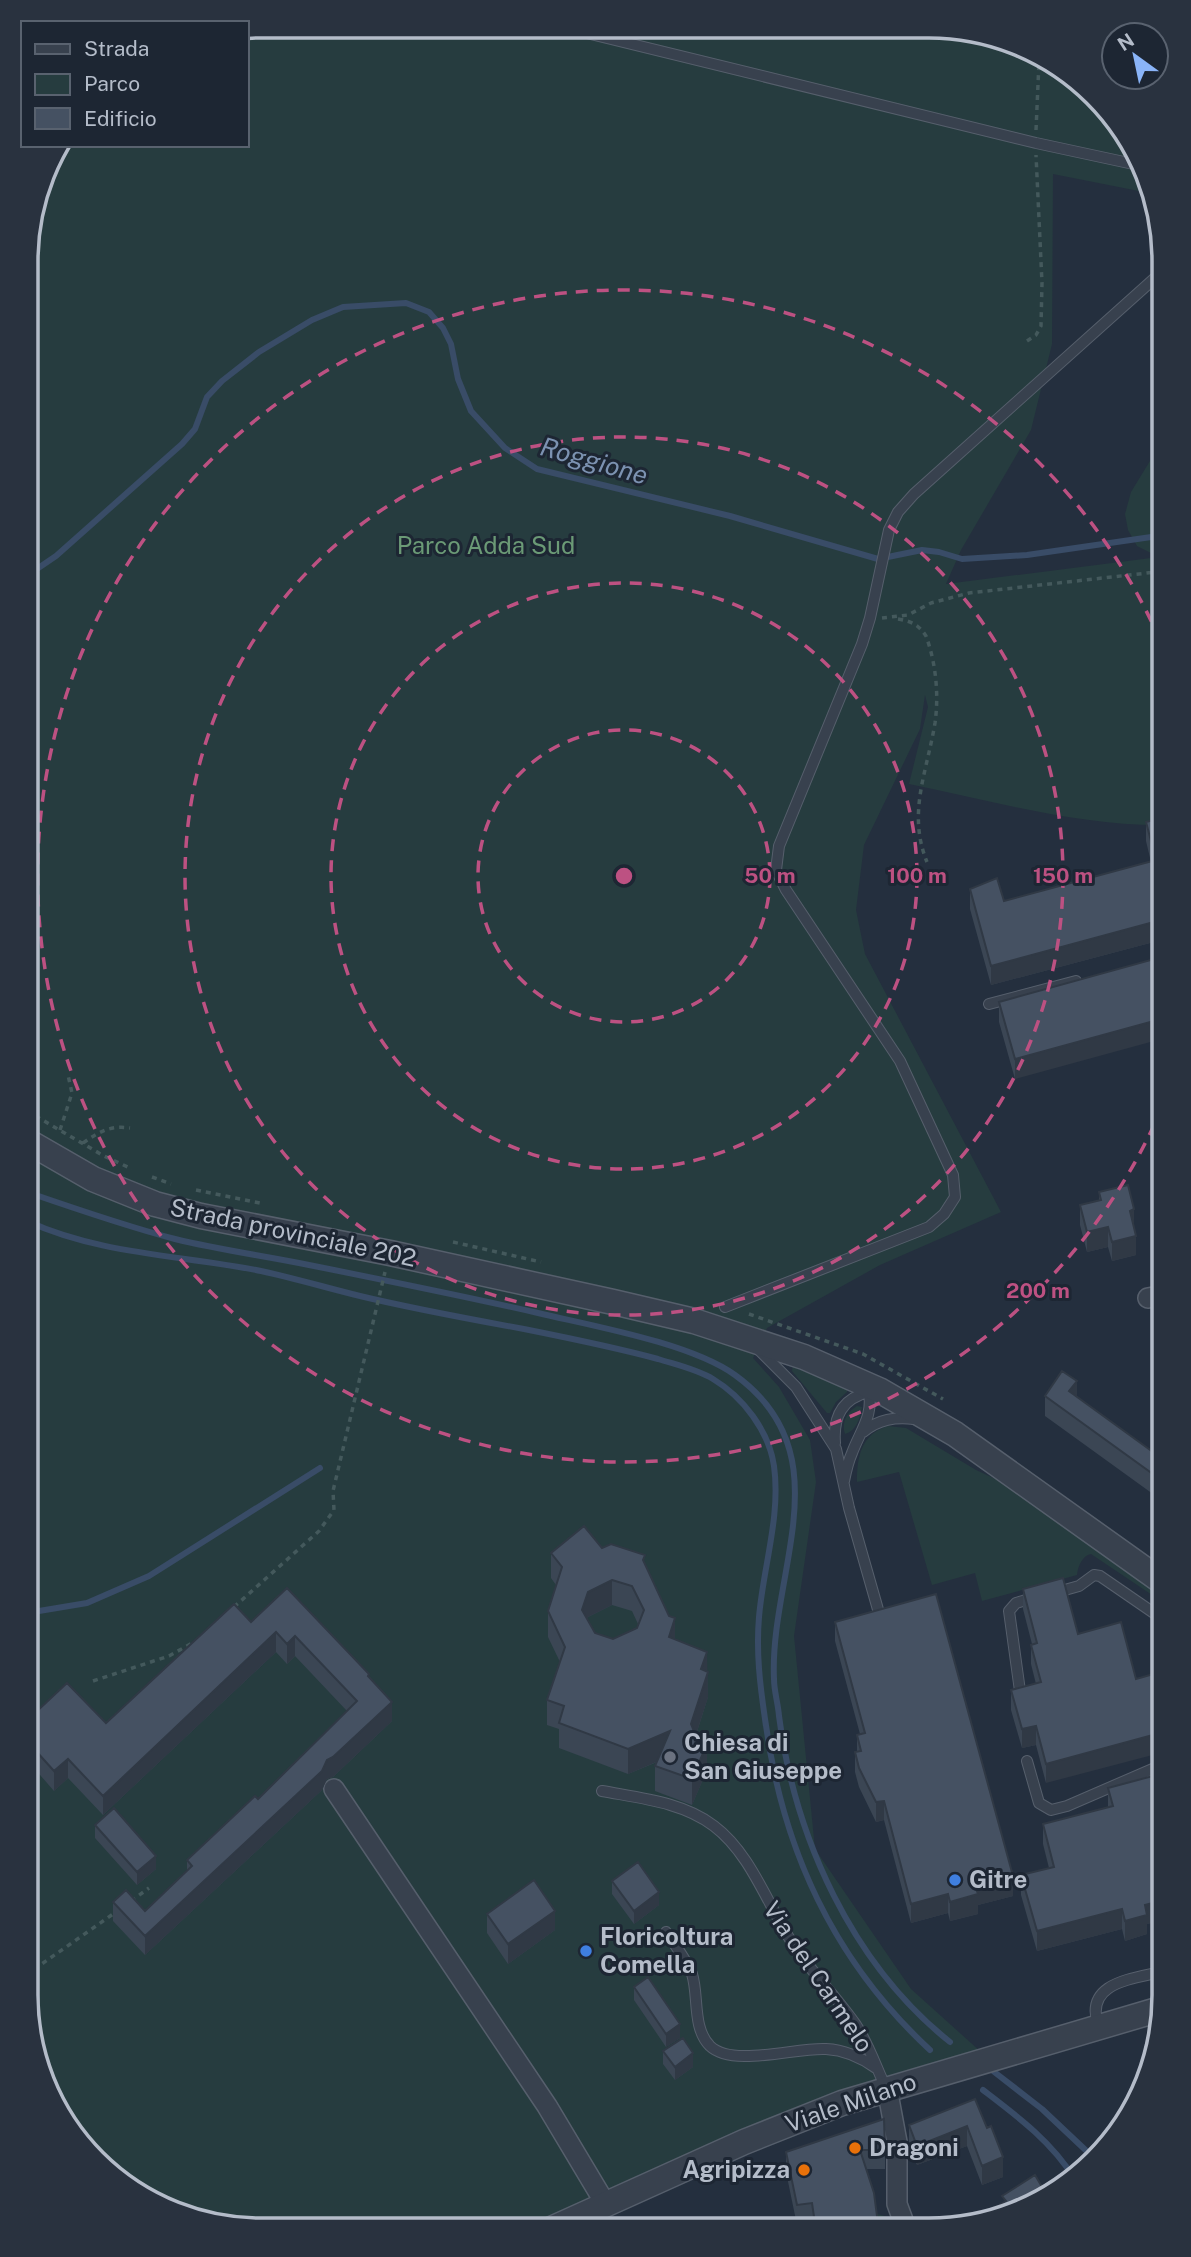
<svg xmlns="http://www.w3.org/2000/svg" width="1191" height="2257" viewBox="0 0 1191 2257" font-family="'Public Sans',sans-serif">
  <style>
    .green { fill: #263c3f }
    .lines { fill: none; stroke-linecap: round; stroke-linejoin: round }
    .stream { stroke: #394c67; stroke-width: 6 }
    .service-casing { stroke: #565f6c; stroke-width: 12 }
    .minor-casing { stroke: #565f6c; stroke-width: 22 }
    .tertiary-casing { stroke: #565f6c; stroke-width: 27 }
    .path { stroke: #44595c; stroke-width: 3.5; stroke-dasharray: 5 5; stroke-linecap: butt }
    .service { stroke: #38414e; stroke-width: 10 }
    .minor { stroke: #38414e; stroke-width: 19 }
    .tertiary { stroke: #38414e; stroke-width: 24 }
    .wall { fill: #3b4654; fill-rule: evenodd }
    .shaded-wall { fill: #303945 }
    .building { fill: #455162; stroke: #303945; stroke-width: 2; fill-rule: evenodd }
    .ring { fill: none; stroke: #bd5182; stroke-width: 3.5; stroke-dasharray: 12 9 }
    .worship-dot { fill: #6b7280; stroke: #1d2633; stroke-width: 2.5 }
    .shop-dot { fill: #3f7fe0; stroke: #1d2633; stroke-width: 2.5 }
    .food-dot { fill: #e8710a; stroke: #1d2633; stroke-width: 2.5 }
    .labels { text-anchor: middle; stroke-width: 6; stroke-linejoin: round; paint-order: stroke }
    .park-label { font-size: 24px; fill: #6b9a76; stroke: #1d2633 }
    .street-label { font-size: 24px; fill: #b4bcc9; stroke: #1d2633 }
    .poi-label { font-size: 24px; font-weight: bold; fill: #b4bcc9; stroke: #1d2633; text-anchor: start }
    .water-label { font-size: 26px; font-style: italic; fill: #7c92b1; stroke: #1d2633 }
    .rim { fill: none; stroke: #b4bcc9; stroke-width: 3.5 }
    .centre { fill: #bd5182; stroke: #1d2633; stroke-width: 3.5 }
    .ring-label { font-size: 21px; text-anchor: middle; font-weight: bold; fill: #bd5182; stroke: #1d2633; stroke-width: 6; stroke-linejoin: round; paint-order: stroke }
  </style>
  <rect width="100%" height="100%" fill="#242f3e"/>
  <path class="green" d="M261,26L975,31L1085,85L1152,186L1154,194L1053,174L1052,344L1031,430L961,550L946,584L1159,557L1137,546L1128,530L1125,514L1131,492L1153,456L1165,362V825C1078,826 993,801 909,784L928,707L925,695L920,729L864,845L856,910L865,954L1001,1212L880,1265L767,1328L753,1358L779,1387L810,1440L816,1482L794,1636L815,1849L911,1989L981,2052L605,2193L528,2230L230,2229L171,2213L107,2173L39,2071L26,1996L28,231L51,157L60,145H247V29Z
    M793,1365L847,1388V1392L836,1402L830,1413H827L792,1371Z
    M857,1406L862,1407C860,1419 856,1431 845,1434C841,1423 847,1412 857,1406Z
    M888,1426L906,1428L976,1470L1002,1482L1164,1597V1603L1091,1554C1082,1556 1078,1566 1077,1575L982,1601L975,1573L932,1585L899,1472L857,1482C857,1457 861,1434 888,1426Z
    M874,2213L888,2217L898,2231H876Z"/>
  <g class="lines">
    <path class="stream" d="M28,575L56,556L182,444L195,429L207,397L222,381L259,352L312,320L343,307L406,303L429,312L443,328L451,344L458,379L471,411L505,448L537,469L730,516L878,559L922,550L939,552L962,559L1027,555L1165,535
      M27,1192C76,1209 125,1226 175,1239C216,1249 258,1255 299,1263C379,1279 459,1295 538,1313C593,1326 690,1343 735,1375C845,1454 769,1573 774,1679C774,1691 778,1703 779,1716C795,1838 852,1964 950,2042
      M27,1221C101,1255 183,1255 261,1271C294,1278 327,1288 360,1296C414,1309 469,1319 524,1329C569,1338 614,1347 658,1359C677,1365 696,1369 713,1379C743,1397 769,1431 774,1466C781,1516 763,1568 759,1617C756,1652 760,1685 765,1719C782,1849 833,1960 930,2050
      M27,1613L87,1603L149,1576L320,1468
      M993,2071L1042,2109L1095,2159
      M983,2090C1017,2116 1051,2141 1074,2178"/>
    <defs>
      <path id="service" d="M566,28L1036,143L1138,165
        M989,1004L1076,981
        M725,1307L929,1227L944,1214L955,1197L953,1175L900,1061L786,890L776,870L779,846L862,644L870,618L889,530L898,512L914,494L1165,269
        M759,1350L796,1387L836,1449L849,1508L879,1613
        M863,1432C879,1419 895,1417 914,1419
        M835,1443C833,1416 842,1399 868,1392
        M844,1481C846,1471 848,1462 852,1453C860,1431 875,1414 868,1389
        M1054,1593L1079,1586L1094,1575L1100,1576L1164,1620
        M1020,1691L1009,1611L1016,1603L1036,1597
        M1027,1761L1039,1803L1051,1810L1067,1806L1164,1764
        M602,1791C639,1798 683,1802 714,1826C750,1853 767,1903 791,1941C810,1971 836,1996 856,2025C869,2045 876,2067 886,2088
        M666,1932C675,1945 686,1959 692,1974C699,1996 692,2028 710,2046C733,2068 797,2047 826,2049C845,2050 862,2058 876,2068
        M1098,2025C1084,1981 1135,1979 1164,1971"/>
      <path id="minor" d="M1148,1298L1164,1295
        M334,1789L547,2106L605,2203
        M887,2088L897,2142V2204L907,2231"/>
      <path id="tertiary" d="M27,1141L93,1179L155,1204L201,1216L390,1253L613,1302L694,1321L804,1357L879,1390L955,1434L1164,1583
        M549,2230L744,2142L842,2103L1164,2008"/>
    </defs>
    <use href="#service" class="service-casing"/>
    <use href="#minor" class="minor-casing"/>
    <use href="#tertiary" class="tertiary-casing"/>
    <path class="path" d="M1036,130L1039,62
      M1027,341L1036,335L1041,326L1042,283L1036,155
      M882,618L908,615L931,603L969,593L1165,571
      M898,619C911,621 919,625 926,636C936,663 939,695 935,723C927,772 907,813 927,862
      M27,1111L104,1156L132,1169
      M60,1130L72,1093L68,1075
      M83,1143C99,1132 110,1125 130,1128
      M152,1177L171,1184
      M196,1190L260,1203
      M453,1242L541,1262
      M749,1314L863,1354L943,1399
      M234,1607L319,1531L334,1510L333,1491L385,1272
      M93,1681L169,1656L194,1642
      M131,1901L149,1888
      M26,1975L116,1912"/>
    <use href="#service" class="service"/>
    <use href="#minor" class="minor"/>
    <use href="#tertiary" class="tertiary"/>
  </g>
  <path class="wall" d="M1165,817V939L991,985L970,909V889L1004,901L1151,862L1146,841V822Z
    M1165,956L1015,1079L999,1022V1002Z
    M1164,1176V1220L1159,1198V1178Z
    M1099,1192L1134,1229L1136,1255L1112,1261L1108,1247L1087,1252L1080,1225V1205L1099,1201Z
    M1045,1396L1077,1397L1164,1460V1502L1045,1416Z
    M602,1548L645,1565L675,1640L707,1671L708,1697L696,1735L707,1770L692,1805L655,1791V1766L657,1762L628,1774L559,1748V1729L547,1725V1700L560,1662L548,1637V1611L556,1585L551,1578V1553ZM612,1605L632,1611L638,1624L637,1628L613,1639L595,1633L587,1619L588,1617Z
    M1063,1578L1046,1783L1036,1745L1022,1748L1011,1710V1690L1036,1684L1031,1664V1645L1032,1644L1023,1609V1589Z
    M287,1588L369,1678L392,1721L333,1777L327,1779L322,1790L145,1955L113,1921V1902L145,1911L187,1871V1860L258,1799L347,1711L295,1656L287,1664L276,1652L103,1815L68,1778L54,1791L27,1760V1702L36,1712L106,1723L251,1622Z
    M835,1622L1013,1896L978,1905V1914L950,1921L948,1913L911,1923L884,1820L876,1822L859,1787L855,1772V1752H857V1735L860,1734L835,1641Z
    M1164,1773V1920L1147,1924V1934L1125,1941L1122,1929L1037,1951L1021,1895V1875L1049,1868L1043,1844V1824L1108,1807V1788Z
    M95,1825L156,1869L137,1885L95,1838Z
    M612,1881L659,1905L634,1924L612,1894Z
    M487,1914L555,1930L508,1964L487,1933Z
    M634,1987L680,2038L666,2047L634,2000Z
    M663,2051L693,2067L675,2080L663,2064Z
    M909,2125L987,2128L1003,2177L982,2185L967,2146L917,2165L909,2145Z
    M885,2150V2169H866L879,2231L813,2230L812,2222L797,2225L786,2172V2152Z"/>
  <path class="shaded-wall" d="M1165,919V939L991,985V966Z
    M1165,1018V1038L1015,1079V1059Z
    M1134,1209V1229L1130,1211Z
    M1108,1227V1247L1087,1252V1232Z
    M1136,1236V1255L1112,1261V1242Z
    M1077,1381V1401L1069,1391Z
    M612,1580V1605L588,1617L582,1635V1610L588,1592Z
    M675,1618V1644L669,1637Z
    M276,1632V1652L103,1815V1796Z
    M295,1636V1656L287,1664V1644Z
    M707,1652L708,1697L691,1750V1724L701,1669Z
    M392,1702V1721L333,1777L327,1779L322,1790L145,1955V1936L327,1760Z
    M1036,1726V1745L1022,1748V1729Z
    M670,1731V1756L628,1774V1749Z
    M1164,1732V1752L1046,1783V1764Z
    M707,1744V1770L692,1805V1779Z
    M68,1759V1778L54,1791V1771Z
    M884,1801V1820L876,1822V1802Z
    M156,1856V1869L137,1885V1872Z
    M1013,1876V1896L978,1905V1914L950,1921V1902L975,1886Z
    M659,1892V1905L634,1924V1911Z
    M948,1894V1913L911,1923V1904Z
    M1164,1900V1920L1147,1924V1934L1125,1941V1921L1145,1905Z
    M1122,1909V1929L1037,1951V1931Z
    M555,1911V1930L508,1964V1944Z
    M680,2024V2038L666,2047V2034Z
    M693,2053V2067L675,2080V2067Z
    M967,2126V2146L917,2165V2146Z
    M1003,2157V2177L982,2185V2166Z"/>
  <path class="building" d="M1165,817V919L991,966L970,889L997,878L1004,901L1156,860L1146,822Z
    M1165,956V1018L1015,1059L999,1002Z
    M1164,1176V1200L1159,1178Z
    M1128,1185L1134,1209L1130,1211L1136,1236L1112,1242L1108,1227L1087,1232L1080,1205L1101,1200L1099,1192Z
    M1062,1371L1077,1381L1069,1391L1164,1460V1482L1045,1396Z
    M584,1526L602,1548L611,1544L645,1555L643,1560L669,1616L675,1618L669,1637L707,1652L701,1669L708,1672L691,1724L698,1741L707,1744L692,1779L655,1766L670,1731L628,1749L559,1723L564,1706L547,1700L565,1647L548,1611L562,1567L551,1553ZM612,1580L632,1586L644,1610L637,1628L613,1639L595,1633L582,1610L588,1592Z
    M1063,1578L1078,1634L1121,1622L1136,1679L1164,1671V1732L1046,1764L1036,1726L1022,1729L1011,1690L1041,1682L1031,1645L1037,1643L1023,1589Z
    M287,1588L369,1674L368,1676L392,1702L333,1757L327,1760L322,1771L145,1936L113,1902L126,1890L145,1911L192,1866L187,1860L255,1796L258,1799L357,1701L295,1636L287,1644L276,1632L103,1796L68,1759L54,1771L27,1741V1702L36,1712L67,1683L106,1723L234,1604L251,1622Z
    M936,1594L1013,1876L975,1886L978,1894L950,1902L948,1894L911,1904L884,1801L876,1802L859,1768L855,1752L861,1751L857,1735L865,1733L835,1622Z
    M1164,1773V1900L1145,1905L1147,1915L1125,1921L1122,1909L1037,1931L1021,1875L1054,1867L1043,1824L1113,1806L1108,1788Z
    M114,1808L156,1856L137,1872L95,1825Z
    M638,1862L659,1892L634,1911L612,1881Z
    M534,1880L555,1911L508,1944L487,1914Z
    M648,1977L680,2024L666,2034L634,1987Z
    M683,2038L693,2053L675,2067L663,2051Z
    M975,2099L987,2128L991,2126L1003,2157L982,2166L967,2126L917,2146L909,2125Z
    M1132,2107L1134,2109L1114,2141Z
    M884,2119L885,2150H860L874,2193L879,2231L816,2230L812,2203L797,2205L786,2152Z
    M1035,2175L1048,2197L1005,2218L966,2225L1006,2201L1002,2196Z
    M769,2226L770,2230H751Z"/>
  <g class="ring">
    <circle cx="624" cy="876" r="146"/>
    <circle cx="624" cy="876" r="293"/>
    <circle cx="624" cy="876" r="439"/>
    <path d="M1163 1105A586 586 0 1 1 1163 647"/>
  </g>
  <circle class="worship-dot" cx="670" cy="1757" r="7"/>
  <g class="shop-dot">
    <circle cx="955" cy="1880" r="7"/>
    <circle cx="586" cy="1951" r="7"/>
  </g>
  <g class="food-dot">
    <circle cx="855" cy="2148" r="7"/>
    <circle cx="804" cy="2170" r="7"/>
  </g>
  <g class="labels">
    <g class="park-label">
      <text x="486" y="554">Parco Adda Sud</text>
    </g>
    <g class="street-label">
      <text transform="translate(293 1233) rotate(12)" y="8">Strada provinciale 202</text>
      <text transform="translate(818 1977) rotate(56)" y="8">Via del Carmelo</text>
      <text transform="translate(851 2103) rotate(-19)" y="8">Viale Milano</text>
    </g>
    <g class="poi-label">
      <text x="684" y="1751">Chiesa di<tspan x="684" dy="28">San Giuseppe</tspan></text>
      <text x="969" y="1888">Gitre</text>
      <text x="600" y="1945">Floricoltura<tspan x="600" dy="28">Comella</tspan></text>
      <text x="869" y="2156">Dragoni</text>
      <text x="790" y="2178" text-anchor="end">Agripizza</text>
    </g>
    <g class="water-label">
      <text transform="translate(594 461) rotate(16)" y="9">Roggione</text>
    </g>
  </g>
  <path d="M0 0H1191V2257H0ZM261 38H929A223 223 0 0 1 1152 261V1995A223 223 0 0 1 929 2218H261A223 223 0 0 1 38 1995V261A223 223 0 0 1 261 38Z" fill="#29323f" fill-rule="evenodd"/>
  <path class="rim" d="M261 38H929A223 223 0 0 1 1152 261V1995A223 223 0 0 1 929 2218H261A223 223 0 0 1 38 1995V261A223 223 0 0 1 261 38Z"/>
  <circle cx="624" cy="876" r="10" class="centre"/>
  <g class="ring-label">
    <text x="770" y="883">50 m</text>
    <text x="917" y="883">100 m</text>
    <text x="1063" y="883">150 m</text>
    <text x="1038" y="1298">200 m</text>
  </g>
  <rect x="21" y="21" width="228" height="126" fill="#1d2633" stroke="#59626f" stroke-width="2"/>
  <rect x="35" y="44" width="35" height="10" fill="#38414e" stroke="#59626f" stroke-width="2"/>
  <text x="84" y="56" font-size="21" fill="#b4bcc9">Strada</text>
  <rect x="35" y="74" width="35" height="21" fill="#263c3f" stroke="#59626f" stroke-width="2"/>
  <text x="84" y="91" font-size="21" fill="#b4bcc9">Parco</text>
  <rect x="35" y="108" width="35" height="21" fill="#455162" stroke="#59626f" stroke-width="2"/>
  <text x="84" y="126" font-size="21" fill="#b4bcc9">Edificio</text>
  <g transform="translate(1135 56) rotate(327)"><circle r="33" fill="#1d2633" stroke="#59626f" stroke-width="2"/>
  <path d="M0-5L12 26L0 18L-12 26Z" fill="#8ab4f8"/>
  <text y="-10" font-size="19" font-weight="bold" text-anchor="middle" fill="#b4bcc9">N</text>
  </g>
</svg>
